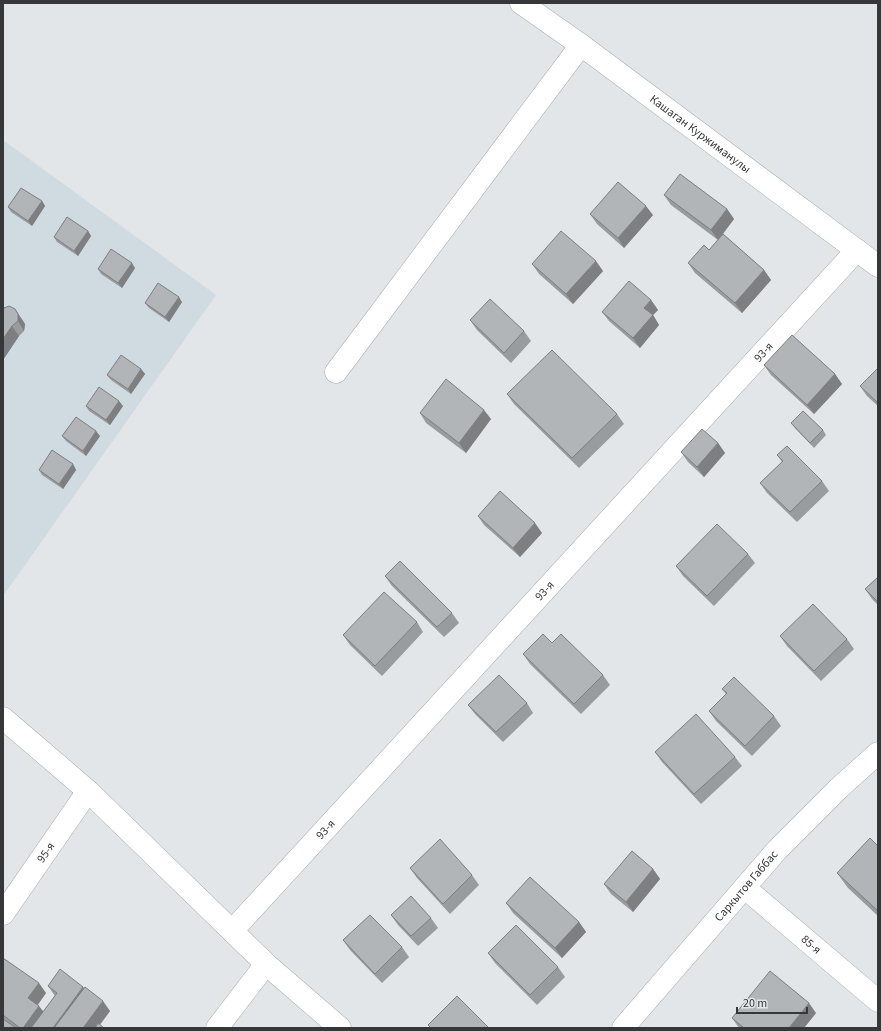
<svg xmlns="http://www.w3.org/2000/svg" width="881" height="1031" viewBox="0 0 881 1031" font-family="'Source Sans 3',sans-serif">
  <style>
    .built { fill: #cfdae1 }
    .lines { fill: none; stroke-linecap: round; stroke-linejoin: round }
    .minor-casing { stroke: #aaadb0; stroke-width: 23 }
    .minor { stroke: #fff; stroke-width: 22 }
    .wall { fill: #999c9e }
    .shaded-wall { fill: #7d7f81 }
    .building { fill: #b2b5b8; stroke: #7d7f81 }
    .labels { text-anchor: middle; stroke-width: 4; stroke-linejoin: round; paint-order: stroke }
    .street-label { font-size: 12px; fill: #363738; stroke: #e2e6e8 }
  </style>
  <rect width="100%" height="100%" fill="#e2e6e8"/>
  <path class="built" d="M3,140L216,295L3,596Z"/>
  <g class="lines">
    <defs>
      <g id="minor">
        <path id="s1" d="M521,3L581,45L878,266"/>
        <path d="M336,372L581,45"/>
        <path d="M3,718L88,791L266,964L340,1028"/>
        <path id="s2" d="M745,888L878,1001"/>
        <path id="s3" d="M3,914L88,791"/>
        <path id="s4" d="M232,931L857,250"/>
        <path d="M217,1028L266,964"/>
        <path id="s5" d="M623,1028L777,850L839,788L878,753"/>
      </g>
    </defs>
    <use href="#minor" class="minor-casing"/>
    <use href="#minor" class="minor"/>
  </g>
  <path class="wall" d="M664,195L727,209L734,219L723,234L764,270L771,280L742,313L695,273L688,263L709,250L718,240L671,205Z
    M42,201L45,206L32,226L11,212L8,207Z
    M590,214L653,215L624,248L597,224Z
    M88,231L91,236L78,256L57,242L54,237Z
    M532,264L603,271L573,304L539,274Z
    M135,268L122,288L101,274L98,269Z
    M651,300L658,310L653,315L659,325L640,348L609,321L602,312Z
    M182,302L169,322L149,308L145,303Z
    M3,307L15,309L25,324L24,331L19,336L3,360Z
    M470,320L524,331L531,341L511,363L477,330Z
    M764,365L835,374L842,384L814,414L771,375Z
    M141,369L145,374L131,394L111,380L107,375Z
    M878,369V406L867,396L860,386Z
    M507,394L617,414L624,424L579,468L514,404Z
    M86,406H123L110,425L89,411Z
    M420,413L491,419L466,453L426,423Z
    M791,423L823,430L826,435L814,448L795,428Z
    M62,436H100L86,456L66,441Z
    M718,443L725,453L704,477L688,462L681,452Z
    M777,455L822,481L829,491L797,522L767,493L760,483L782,462Z
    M73,464L76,470L63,489L42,475L39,470Z
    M478,516L542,533L520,557L484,525Z
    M748,554L755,563L714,606L683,576L676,566Z
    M385,576L452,613L459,623L444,637L392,586Z
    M878,577V605L872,599L865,589Z
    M417,622L423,632L382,676L350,645L343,635Z
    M780,636L847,639L854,649L821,681L787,646Z
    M552,643L603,675L610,685L581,714L530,664L523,654Z
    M722,689L774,716L781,726L752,756L716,721L709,711L726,694Z
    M527,703L533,713L503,742L475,714L468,705Z
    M655,752L735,757L742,766L701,804L662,762Z
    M878,846V916L848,888L837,873Z
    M410,868L472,875L479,885L450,914L417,878Z
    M653,869L660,879L633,912L611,894L604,884Z
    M506,903L579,922L586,932L562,958L513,913Z
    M391,915L431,918L438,928L418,946L398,925Z
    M343,940L402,947L409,957L382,983L350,950Z
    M488,953L558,967L565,977L537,1005L495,963Z
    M3,958L46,993L38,1005L43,1012L55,996L48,986L83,987L110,1011L100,1025L104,1028H3Z
    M816,1013L804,1028H739L732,1018Z"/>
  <path class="shaded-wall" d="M42,201L45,206L32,226L28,221Z
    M646,206L653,215L624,248L618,238Z
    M727,209L734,219L718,240L711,230Z
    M88,231L91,236L78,256L74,251Z
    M596,261L603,271L573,304L566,294Z
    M132,263L135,268L122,288L118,283Z
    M764,270L771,280L742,313L735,303Z
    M179,297L182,302L169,322L165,317Z
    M651,300L658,310L653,315L659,325L640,348L633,338L644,308Z
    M15,309L25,324L24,331L18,321Z
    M12,326L19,336L3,360V339Z
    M141,369L145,374L131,394L128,389Z
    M835,374L842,384L814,414L807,405Z
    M119,401L123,406L110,425L106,420Z
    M484,410L491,419L466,453L459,443Z
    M96,431L100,436L86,456L83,451Z
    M718,443L725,453L704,477L697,467Z
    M73,464L76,470L63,489L59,484Z
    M535,523L542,533L520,557L513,548Z
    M653,869L660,879L633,912L626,902Z
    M579,922L586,932L562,958L555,948Z
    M39,983L46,993L35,1008L28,998Z
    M83,987L90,997L67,1028H53Z
    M103,1001L110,1011L97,1028H83Z
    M809,1003L816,1013L804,1028H789Z
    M39,1006L46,1015L37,1028H23Z"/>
  <path class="building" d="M680,174L727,209L711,230L664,195Z
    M618,182L646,206L618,238L590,214Z
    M21,188L42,201L28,221L8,207Z
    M67,217L88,231L74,251L54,237Z
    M561,231L596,261L566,294L532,264Z
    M723,234L764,270L735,303L688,263L704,245L709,250Z
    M111,249L132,263L118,283L98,269Z
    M629,281L651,300L644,308L653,315L633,338L602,312Z
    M158,283L179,297L165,317L145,303Z
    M490,299L524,331L504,353L470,320Z
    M9,306L15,309L18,314V321L12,326L3,339V307L4,308Z
    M792,335L835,374L807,405L764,365Z
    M552,350L617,414L572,458L507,394Z
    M121,355L141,369L128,389L107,375Z
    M877,369H878V403L860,386Z
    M446,379L484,410L459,443L420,413Z
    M99,387L119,401L106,420L86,406Z
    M803,411L823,430L810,443L791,423Z
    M76,417L96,431L83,451L62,436Z
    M702,429L718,443L697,467L681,452Z
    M787,446L822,481L790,512L760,483L783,461L777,455Z
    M52,450L73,464L59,484L39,470Z
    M500,491L535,523L513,548L478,516Z
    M717,524L748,554L707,596L676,566Z
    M400,561L452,613L437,627L385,576Z
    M878,577V602L865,589Z
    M384,592L417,622L375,666L343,635Z
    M813,604L847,639L814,671L780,636Z
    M543,634L552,643L561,634L603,675L574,704L523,654Z
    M499,675L527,703L496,732L468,705Z
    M734,677L774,716L745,746L709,711L727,693L722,689Z
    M696,714L735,757L694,794L655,752Z
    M870,838L878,846V911L837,873Z
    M440,839L472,875L443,904L410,868Z
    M632,851L653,869L626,902L604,884Z
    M530,877L579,922L555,948L506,903Z
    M411,896L431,918L411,936L391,915Z
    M370,915L402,947L375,974L343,940Z
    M516,925L558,967L530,995L488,953Z
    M3,958L39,983L28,998L39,1006L23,1028H20L3,1015Z
    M60,969L83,987L53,1028H31L57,993L48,986Z
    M770,971L809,1003L789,1028H744L732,1018Z
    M85,987L103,1001L83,1028H54Z
    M457,996L489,1028H431L428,1025Z
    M3,1019L16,1028H3Z
    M98,1023L104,1028H95Z"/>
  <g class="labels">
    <g class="street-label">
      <text dy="4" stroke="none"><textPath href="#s1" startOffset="222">Кашаган Куржиманулы</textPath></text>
      <text dy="4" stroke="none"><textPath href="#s4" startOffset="786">93-я</textPath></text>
      <text dy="4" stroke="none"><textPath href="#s4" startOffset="462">93-я</textPath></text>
      <text dy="4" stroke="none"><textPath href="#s4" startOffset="138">93-я</textPath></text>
      <text dy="4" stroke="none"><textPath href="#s3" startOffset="75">95-я</textPath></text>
      <text dy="4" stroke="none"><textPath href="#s5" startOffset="188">Саркытов Габбас</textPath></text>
      <text dy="4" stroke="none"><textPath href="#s2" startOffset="87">85-я</textPath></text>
    </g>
  </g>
  <rect width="881" height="1031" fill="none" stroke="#363738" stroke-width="8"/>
  <path d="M737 1007v6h70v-6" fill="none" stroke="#363738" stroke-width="2"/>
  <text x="743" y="1007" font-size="12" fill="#363738" stroke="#e2e6e8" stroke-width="3" paint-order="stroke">20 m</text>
</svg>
